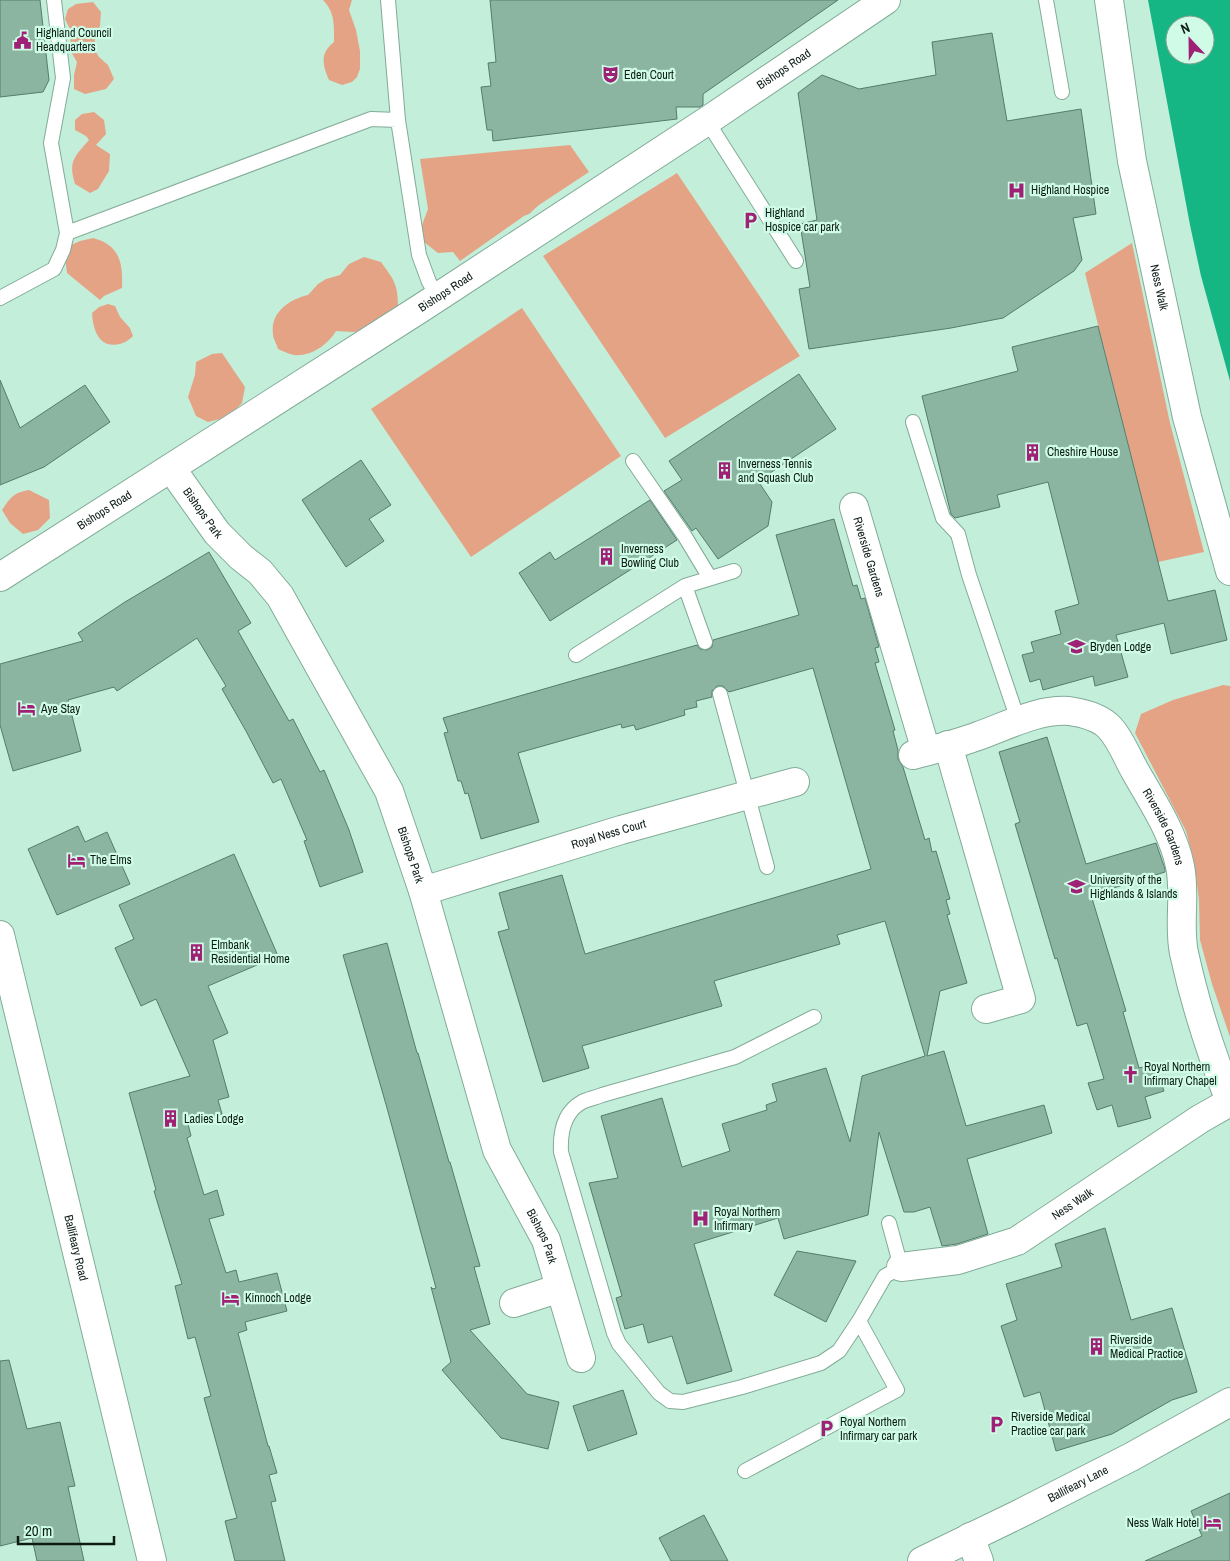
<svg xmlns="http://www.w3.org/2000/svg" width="1230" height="1561" viewBox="0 0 1230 1561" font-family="'Archivo Narrow',sans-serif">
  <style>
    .green { fill: #e5a386 }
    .water { fill: #15b584; fill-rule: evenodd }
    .building { fill: #8bb5a1; stroke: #547c6a }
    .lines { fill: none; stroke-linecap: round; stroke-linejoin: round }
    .lane-casing { stroke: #82ab98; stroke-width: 16 }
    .street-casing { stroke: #82ab98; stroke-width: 30 }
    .lane { stroke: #fff; stroke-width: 14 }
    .street { stroke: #fff; stroke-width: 28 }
    .labels { text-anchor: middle; stroke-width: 4.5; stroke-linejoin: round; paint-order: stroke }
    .poi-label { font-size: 12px; fill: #0c1c15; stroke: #d0fce7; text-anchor: start }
    .street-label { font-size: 12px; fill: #0c1c15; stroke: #d0fce7 }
  </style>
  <rect width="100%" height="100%" fill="#c3efda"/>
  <path class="green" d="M323,0H352L349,10L356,30L360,51V69L357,77L352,82L342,85L329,80C322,64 320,53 334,42C334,25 335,12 323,0Z
    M93,2L101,12L100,26L95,40L94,49L99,57L108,65L114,79L106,89L85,94L74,89V75L77,62L70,50L71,31L65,19L68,9L76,4Z
    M94,112L104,120L106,134L96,145L110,154L109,171L98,189L90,193L75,184C68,162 74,157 89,140L86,136L75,130V120L82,114Z
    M570,145L589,172L539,205L529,214L524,216L460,261L453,252L438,253L424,242L422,225L428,209L420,159Z
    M677,173L800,356L665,438L543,256Z
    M93,238C120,245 123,263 122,288L104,296L100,300L67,273L65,258L69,246L80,241Z
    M1132,243L1170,423L1204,552L1158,562L1085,273Z
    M364,257L381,262C394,280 398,284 398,307L371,330L353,332L336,331C328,345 310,357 294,355C289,354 283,351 278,349C277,344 273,339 273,334C270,312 290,299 308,295L318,284L326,279L340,275L349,264Z
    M108,304L115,306L120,317L130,328L133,336C129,340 126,342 120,344C99,349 93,330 92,313L99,307Z
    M522,308L621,456L471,557L371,409Z
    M222,353L245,387L242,403L228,417L208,422L196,416L188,397L195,375L196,362L212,354Z
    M29,490L49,500L50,518L38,530L23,534L10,523L2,510C11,497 13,493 29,490Z
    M1223,685L1230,686V1037L1212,984L1200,940L1199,900L1194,861L1186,831L1135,733L1141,714L1173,700Z"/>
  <path class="water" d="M1148,0H1230V381L1201,276L1190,225ZM1175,25H1205V55H1175Z"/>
  <path class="building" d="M0,0H40L49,80L43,92L0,97Z
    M490,0H838L703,94V105L700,107H676L677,119L493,141L492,130H487L481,87L491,86L488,63L496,62Z
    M992,33L1007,121L1081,109L1096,214L1073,218L1082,260L1074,271L1003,318L951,328L809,349L799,289L810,287L800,224L817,220L798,93L822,75L859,89L936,75L932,42Z
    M1098,326L1168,601L1215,590L1227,640L1171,654L1164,623L1116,635L1128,677L1095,686L1093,676L1043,690L1040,679L1030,682L1022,655L1034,652L1031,642L1061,634L1055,611L1079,604L1048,482L997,495L1000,507L955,518L951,514L922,396L1018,371L1012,347Z
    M799,374L836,429L758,481L772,502L768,526L718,559L696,528L692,531L664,491L682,480L669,461Z
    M0,380L20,428L85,385L110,422L44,467L0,485Z
    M361,460L391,505L369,519L384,541L346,567L302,500Z
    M650,500L677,540L550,621L519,573L550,552L555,560Z
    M834,519L853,586L857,585L861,599L865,598L879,647L875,648L879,662L875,663L895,730L893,731L898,750V759L903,767L925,840L929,838L932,852L936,851L950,899L946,900L950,914L947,915L967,983L940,991L927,1056L944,1051L966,1126L1044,1105L1052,1133L967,1159L988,1234L957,1244L942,1246L930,1207L914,1212H904L879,1132L868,1215L784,1239L778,1218L694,1244L732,1371L687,1384L672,1336L648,1343L643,1324L625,1329L616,1298L622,1296L589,1183L618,1178L601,1116L662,1098L682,1167L730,1151L722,1124L767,1110L766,1105L777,1101L772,1084L826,1068L850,1142L862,1076L925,1056L885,921L837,935L840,944L714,981L722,1006L582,1046L589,1068L543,1082L498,932L509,929L499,893L562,875L585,954L871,869L813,668L729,692L723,686H717L712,691V697L696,701L697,707L684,710L685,715L636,730L634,725L622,728L621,724L518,753L539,822L481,839L468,793L465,794L461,781H458L444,733L448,732L443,718L697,645L700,649L707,650L712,647L713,640L799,615L776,535Z
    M209,552L251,623L238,631L289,721L293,719L320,772L324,770L349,830L363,872L320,887L304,841L307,840L281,779L273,783L246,731L222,689L226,686L197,638L117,691L114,687L68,700L81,751L13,771L0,725V664L83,641L78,633L125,602Z
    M1047,737L1086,864L1156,843L1165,869V872L1091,895L1126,1011L1123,1012L1139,1068L1155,1064L1164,1091L1145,1097L1151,1118L1118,1127L1112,1105L1097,1110L1088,1083L1104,1079L1087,1023L1077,1026L1057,958L1055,959L1015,824L1020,822L999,752Z
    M78,826L85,842L107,832L130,884L57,915L28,849Z
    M234,854L278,956L208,986L228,1033L213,1040L229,1097L218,1100L222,1114L188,1124L191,1136L187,1138L204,1195L217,1190L224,1215L209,1219L226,1273L236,1270L239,1282L277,1273L287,1311L245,1322L247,1330L238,1333L268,1446H269L277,1473L269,1475L276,1501L271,1502L285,1561H235L225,1521L237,1518L204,1398L211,1396L195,1337L188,1339L175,1286L182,1284L154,1191L156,1190L129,1093L190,1076L156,999L141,1006L115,948L134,939L119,905Z
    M387,943L417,1053H418L449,1162H450L480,1266L474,1267L490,1324L470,1330L527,1394L559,1402L548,1449L501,1438L442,1370L451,1362L431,1287L433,1289L436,1288L387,1108L343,955Z
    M1105,1228L1131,1320L1172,1308L1197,1392L1172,1400L1112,1434L1056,1451L1040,1392L1024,1397L1001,1326L1017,1320L1006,1284L1062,1267L1055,1244Z
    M797,1251L856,1261L826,1322L774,1295Z
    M9,1360L27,1429L60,1422L75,1486L68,1487L84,1561H37L32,1538L0,1546V1361Z
    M623,1390L637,1434L588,1451L573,1406Z
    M1230,1493V1561H1145L1202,1536L1191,1511Z
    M704,1515L728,1561H671L659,1538Z"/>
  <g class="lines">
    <defs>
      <path id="lane" d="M54,0L63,78L51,143L67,233
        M388,0L398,120
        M1046,0L1062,92
        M707,121L796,261
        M0,298L54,269L63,250L67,233L371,119L398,120L419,255L429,282L438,297
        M913,422L943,518L958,534L969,575L1018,720
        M633,461L684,535L710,578
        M685,586L734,571
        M576,655L685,586L705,642
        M720,694L767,867
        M814,1017L735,1057L602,1095C595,1098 588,1099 582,1102C564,1112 560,1133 561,1152L614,1333L619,1344L659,1393L670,1401L683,1402L742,1387L821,1363L839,1351L859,1321L885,1276L901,1267L889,1223
        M745,1471L897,1390L859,1321"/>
      <g id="street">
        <path id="s1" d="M1109,0L1132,161L1187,417L1230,571"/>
        <path id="s2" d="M171,468L217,533L241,557L260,572L280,596L389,791L423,891L497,1150L546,1240L581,1358"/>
        <path id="s3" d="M854,507L926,751"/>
        <path id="s4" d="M0,577L421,308L707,121L886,0"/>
        <path d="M948,745L1021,999L986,1009"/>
        <path id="s5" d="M913,755C935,749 957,744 978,736C1007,726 1037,709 1069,711C1083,713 1100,717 1110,728C1121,740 1127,757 1135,771C1152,801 1173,832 1180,866C1186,895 1178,925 1184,953C1195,1004 1211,1053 1230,1101"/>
        <path id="s6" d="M423,891L621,830L795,782"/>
        <path id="s7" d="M0,935L152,1561"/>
        <path id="s8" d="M901,1267L958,1260L1017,1241L1200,1119L1230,1102"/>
        <path d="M514,1303L560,1288"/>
        <path d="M970,1537L979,1561"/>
        <path id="s9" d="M922,1561L1019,1514L1131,1457L1230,1402"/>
      </g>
    </defs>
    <use href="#lane" class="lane-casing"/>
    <use href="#street" class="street-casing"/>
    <use href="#lane" class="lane"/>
    <use href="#street" class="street"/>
  </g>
  <defs>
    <symbol id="civic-bare" viewBox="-9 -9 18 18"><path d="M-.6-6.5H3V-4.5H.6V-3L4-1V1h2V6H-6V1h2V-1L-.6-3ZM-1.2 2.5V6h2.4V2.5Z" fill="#9f2176" stroke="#d0fce7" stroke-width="2.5" paint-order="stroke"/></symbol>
    <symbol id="theatre-bare" viewBox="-9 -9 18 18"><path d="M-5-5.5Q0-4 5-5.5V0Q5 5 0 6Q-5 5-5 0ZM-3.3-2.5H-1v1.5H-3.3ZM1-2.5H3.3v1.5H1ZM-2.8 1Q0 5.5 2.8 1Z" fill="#9f2176" stroke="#d0fce7" stroke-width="2.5" paint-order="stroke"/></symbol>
    <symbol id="hospital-bare" viewBox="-9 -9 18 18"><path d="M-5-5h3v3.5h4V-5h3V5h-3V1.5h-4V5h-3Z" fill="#9f2176" stroke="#d0fce7" stroke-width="2.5" paint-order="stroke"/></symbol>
    <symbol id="parking-bare" viewBox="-9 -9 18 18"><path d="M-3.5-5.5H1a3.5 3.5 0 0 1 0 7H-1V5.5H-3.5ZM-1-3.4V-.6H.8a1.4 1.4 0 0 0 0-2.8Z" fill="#9f2176" stroke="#d0fce7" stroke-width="2.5" paint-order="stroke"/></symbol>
    <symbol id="building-bare" viewBox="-9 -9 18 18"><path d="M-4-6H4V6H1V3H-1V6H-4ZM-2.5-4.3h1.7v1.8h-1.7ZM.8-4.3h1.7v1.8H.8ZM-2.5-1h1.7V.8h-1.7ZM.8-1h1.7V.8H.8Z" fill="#9f2176" stroke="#d0fce7" stroke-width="2.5" paint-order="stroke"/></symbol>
    <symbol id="university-bare" viewBox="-9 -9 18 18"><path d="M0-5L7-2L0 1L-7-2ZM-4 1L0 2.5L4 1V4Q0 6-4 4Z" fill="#9f2176" stroke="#d0fce7" stroke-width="2.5" paint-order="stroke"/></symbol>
    <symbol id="hotel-bare" viewBox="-9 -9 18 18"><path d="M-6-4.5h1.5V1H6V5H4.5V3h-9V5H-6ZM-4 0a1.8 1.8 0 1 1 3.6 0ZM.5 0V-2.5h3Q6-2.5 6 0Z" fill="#9f2176" stroke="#d0fce7" stroke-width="2.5" paint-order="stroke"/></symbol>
    <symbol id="church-bare" viewBox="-9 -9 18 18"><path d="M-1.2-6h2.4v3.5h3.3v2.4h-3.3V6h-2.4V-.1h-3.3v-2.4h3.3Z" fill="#9f2176" stroke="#d0fce7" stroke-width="2.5" paint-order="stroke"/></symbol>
  </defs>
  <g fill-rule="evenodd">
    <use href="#civic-bare" x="10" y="28" width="25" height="25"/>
    <use href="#theatre-bare" x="598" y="62" width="25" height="25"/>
    <use href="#hospital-bare" x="1004" y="178" width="25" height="25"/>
    <use href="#parking-bare" x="738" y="208" width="25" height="25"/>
    <use href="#building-bare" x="1020" y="440" width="25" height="25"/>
    <use href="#building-bare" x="712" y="458" width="25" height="25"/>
    <use href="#building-bare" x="594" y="544" width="25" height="25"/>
    <use href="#university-bare" x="1064" y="634" width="25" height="25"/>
    <use href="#hotel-bare" x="14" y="696" width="25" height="25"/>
    <use href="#hotel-bare" x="64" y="848" width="25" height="25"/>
    <use href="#university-bare" x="1064" y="874" width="25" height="25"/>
    <use href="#building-bare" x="184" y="940" width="25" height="25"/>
    <use href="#church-bare" x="1118" y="1062" width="25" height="25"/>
    <use href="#building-bare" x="158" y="1106" width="25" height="25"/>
    <use href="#hospital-bare" x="688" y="1206" width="25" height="25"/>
    <use href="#hotel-bare" x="218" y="1286" width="25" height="25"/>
    <use href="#building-bare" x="1084" y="1334" width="25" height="25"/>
    <use href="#parking-bare" x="984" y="1412" width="25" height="25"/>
    <use href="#parking-bare" x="814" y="1416" width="25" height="25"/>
    <use href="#hotel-bare" x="1200" y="1510" width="25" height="25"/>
  </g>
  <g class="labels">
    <g class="poi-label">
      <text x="36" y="37">Highland Council<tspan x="36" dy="14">Headquarters</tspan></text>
      <text x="624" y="79">Eden Court</text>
      <text x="1031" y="194">Highland Hospice</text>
      <text x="765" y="217">Highland<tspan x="765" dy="14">Hospice car park</tspan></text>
      <text x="1047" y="456">Cheshire House</text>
      <text x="738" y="468">Inverness Tennis<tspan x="738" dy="14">and Squash Club</tspan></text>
      <text x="621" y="553">Inverness<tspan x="621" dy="14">Bowling Club</tspan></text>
      <text x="1090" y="651">Bryden Lodge</text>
      <text x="41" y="713">Aye Stay</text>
      <text x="90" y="864">The Elms</text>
      <text x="1090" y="884">University of the<tspan x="1090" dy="14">Highlands &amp; Islands</tspan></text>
      <text x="211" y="949">Elmbank<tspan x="211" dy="14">Residential Home</tspan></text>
      <text x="1144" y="1071">Royal Northern<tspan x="1144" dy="14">Infirmary Chapel</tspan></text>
      <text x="184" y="1123">Ladies Lodge</text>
      <text x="714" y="1216">Royal Northern<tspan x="714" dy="14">Infirmary</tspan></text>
      <text x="245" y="1302">Kinnoch Lodge</text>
      <text x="1110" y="1344">Riverside<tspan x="1110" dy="14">Medical Practice</tspan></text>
      <text x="1011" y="1421">Riverside Medical<tspan x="1011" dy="14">Practice car park</tspan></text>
      <text x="840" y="1426">Royal Northern<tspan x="840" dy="14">Infirmary car park</tspan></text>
      <text x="1199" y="1527" text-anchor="end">Ness Walk Hotel</text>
    </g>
    <g class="street-label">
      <text dy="4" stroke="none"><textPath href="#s4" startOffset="934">Bishops Road</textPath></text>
      <text dy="4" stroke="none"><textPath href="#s1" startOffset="292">Ness Walk</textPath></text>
      <text dy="4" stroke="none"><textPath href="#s4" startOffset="529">Bishops Road</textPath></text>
      <text dy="4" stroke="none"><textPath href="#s4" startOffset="124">Bishops Road</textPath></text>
      <text dy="4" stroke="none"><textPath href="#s2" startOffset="55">Bishops Park</textPath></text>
      <text dy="4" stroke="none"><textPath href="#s3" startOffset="52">Riverside Gardens</textPath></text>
      <text dy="4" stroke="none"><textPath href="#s5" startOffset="321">Riverside Gardens</textPath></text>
      <text dy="4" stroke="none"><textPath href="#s6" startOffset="194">Royal Ness Court</textPath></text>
      <text dy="4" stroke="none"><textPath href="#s2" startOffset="460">Bishops Park</textPath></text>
      <text dy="4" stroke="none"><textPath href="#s8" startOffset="186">Ness Walk</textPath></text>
      <text dy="4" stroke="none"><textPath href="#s2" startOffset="865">Bishops Park</textPath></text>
      <text dy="4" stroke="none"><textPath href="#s7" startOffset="322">Ballifeary Road</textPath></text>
      <text dy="4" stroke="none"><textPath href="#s9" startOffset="174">Ballifeary Lane</textPath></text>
    </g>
  </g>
  <g transform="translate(1190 40) rotate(338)"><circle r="24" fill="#d0fce7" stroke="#82a293"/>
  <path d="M0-4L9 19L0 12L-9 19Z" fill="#9f2176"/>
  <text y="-8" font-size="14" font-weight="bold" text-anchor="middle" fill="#0c1c15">N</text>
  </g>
  <path d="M18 1536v8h96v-8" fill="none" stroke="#0c1c15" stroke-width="2.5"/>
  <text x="25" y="1536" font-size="15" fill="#0c1c15" stroke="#d0fce7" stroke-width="4" paint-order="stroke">20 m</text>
</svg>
